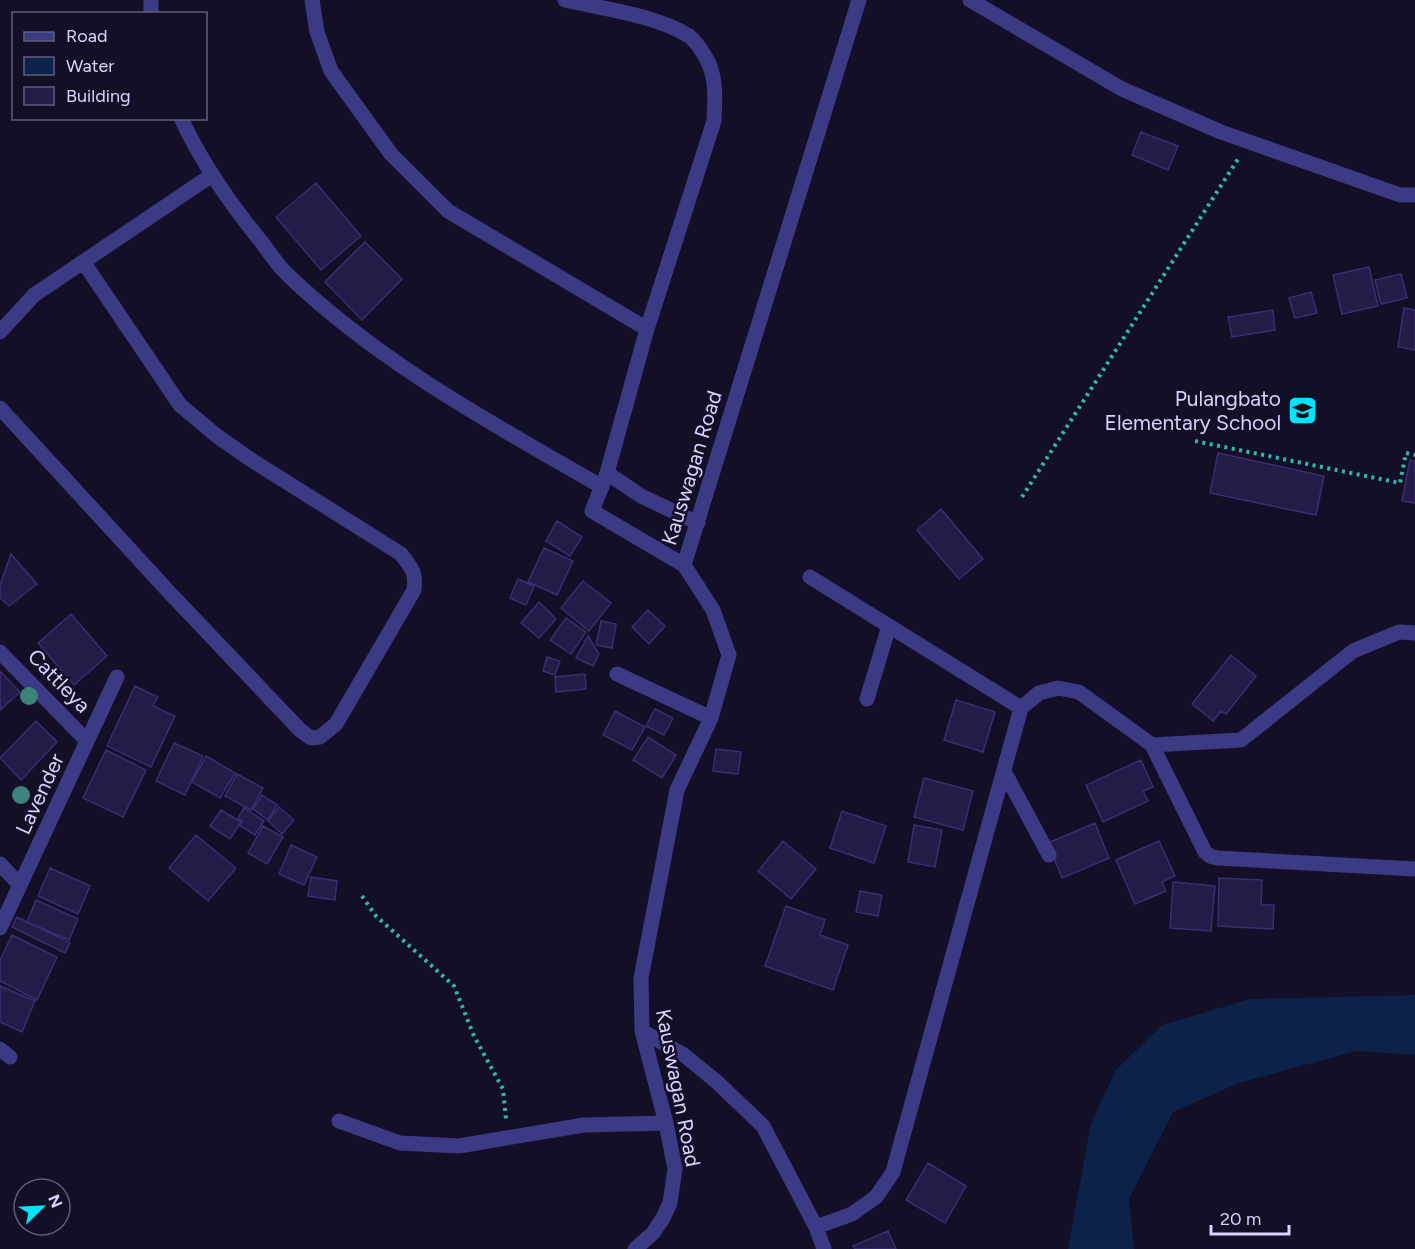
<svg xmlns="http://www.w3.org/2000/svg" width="1415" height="1249" viewBox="0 0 1415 1249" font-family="Figtree,sans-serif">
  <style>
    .water { fill: #0c2248 }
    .building { fill: #241b47; stroke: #3b2d73; stroke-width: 1.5 }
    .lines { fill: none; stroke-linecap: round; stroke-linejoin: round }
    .path { stroke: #2fb8b0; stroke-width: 4; stroke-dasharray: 3 4.5; stroke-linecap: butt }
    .minor { stroke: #3d3a85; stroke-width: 15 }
    .tree { fill: #3d827b }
    .labels { text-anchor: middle; stroke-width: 5; stroke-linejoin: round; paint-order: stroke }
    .poi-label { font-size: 21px; fill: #d9d4ff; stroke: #130f26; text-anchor: end }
    .street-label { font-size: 21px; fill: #d9d4ff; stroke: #130f26 }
  </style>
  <rect width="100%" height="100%" fill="#130f26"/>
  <path class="water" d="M1415,995V1055L1356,1051L1239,1083L1173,1112L1129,1199L1134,1249H1068L1091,1123L1116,1070L1162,1025L1250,999Z"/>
  <path class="building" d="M1141,132L1178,146L1168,170L1132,155Z
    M316,183L361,236L321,270L276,217Z
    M365,242L402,279L362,320L325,282Z
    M1369,267L1378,306L1342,314L1333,275Z
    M1401,274L1407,298L1381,304L1375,280Z
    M1311,292L1317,313L1295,318L1289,298Z
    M1404,308L1415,310V350L1398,347Z
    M1273,310L1275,330L1232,337L1228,317Z
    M1218,453L1324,476L1316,515L1210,493Z
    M1410,460L1415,461V503L1402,501Z
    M941,509L983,559L959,579L917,530Z
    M557,521L582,537L570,556L546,541Z
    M544,548L573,561L557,595L528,582Z
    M11,554L37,584L9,606L0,598V585Z
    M518,579L534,586L526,605L510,598Z
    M583,581L611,603L589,631L561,608Z
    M539,602L556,619L539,638L521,623Z
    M648,610L665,626L649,644L632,627Z
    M71,614L107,656L74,685L38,643Z
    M566,618L586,632L571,654L550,640Z
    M601,621L616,624L612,648L596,645Z
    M588,636L599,654L593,666L576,658Z
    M1231,655L1256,676L1226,714L1221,711L1213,721L1192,704Z
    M547,657L560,661L555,675L543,671Z
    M0,671L20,692L0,710Z
    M585,674L586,689L556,692L555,677Z
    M135,686L158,697L153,706L175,716L151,767L107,746Z
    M956,700L995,712L983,752L944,740Z
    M655,709L673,718L664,735L646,726Z
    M615,711L645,727L632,750L603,735Z
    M36,721L57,742L21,780L0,758Z
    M648,737L676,755L662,778L633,760Z
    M174,743L203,756L185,795L156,781Z
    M716,749L741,752L738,774L713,771Z
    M106,750L146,770L123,817L83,798Z
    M206,756L235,773L220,798L192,782Z
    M1141,760L1153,787L1143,791L1148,801L1103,822L1086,785Z
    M237,774L263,788L251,810L225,796Z
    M924,778L973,791L963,830L914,817Z
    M262,795L277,805L268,820L253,809Z
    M279,807L294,820L282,834L268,821Z
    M244,808L264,821L255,835L240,826L242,821L238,818Z
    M221,810L241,822L230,839L210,826Z
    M842,811L886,826L874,863L830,848Z
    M1095,823L1109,858L1062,878L1048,843Z
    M914,825L942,830L935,867L908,862Z
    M263,826L283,837L267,864L248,853Z
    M196,835L236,868L208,901L169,868Z
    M783,841L816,869L791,899L758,871Z
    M1159,841L1175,876L1162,882L1166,891L1135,904L1116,860Z
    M291,845L317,857L304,885L279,874Z
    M50,868L90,886L78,914L38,896Z
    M311,877L337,881L335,900L308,896Z
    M1219,878L1262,880L1261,905H1274L1273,929L1218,926Z
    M1173,882L1215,886L1211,931L1170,928Z
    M860,891L882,895L878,916L856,912Z
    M36,900L78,919L69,940L27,922Z
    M786,906L825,920L820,935L848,945L833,990L765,966Z
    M17,917L70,943L65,953L12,927Z
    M12,935L57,957L37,1000L0,981V960Z
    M0,986L35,1001L22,1032L0,1022Z
    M928,1163L966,1186L945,1223L906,1200Z
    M888,1231L896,1249H855L853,1246Z"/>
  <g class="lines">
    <path class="path" d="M1195,441L1400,483L1406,453L1415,455
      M1022,497L1238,159
      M362,896L376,916L454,986L474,1036L503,1089L506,1119"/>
    <path class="minor" d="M151,0V14
      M312,0L317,32L331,71L391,154L448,211L647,329
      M565,0C604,9 655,15 689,36C696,41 702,51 706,58C717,76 715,101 714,121L647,329L607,473L592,511L684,565L713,610L729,655L711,718L677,790L641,978L642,1031L666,1123L675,1169L670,1203L663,1218L653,1233L635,1249
      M970,0L1122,89L1221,132L1400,195H1415
      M181,118C202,164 232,206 263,244C271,255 279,267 289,276C380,363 493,424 602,487
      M0,332L34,295L212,175
      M0,408L168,591L300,730L311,738L320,737L336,724L414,590C416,571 412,569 401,554L253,461L217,436L180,405L84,263
      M607,473L641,496L698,523
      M684,565L859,0
      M810,577L1021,708
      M0,652L87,741
      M617,674L711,718
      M867,699L889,626
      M1152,745L1205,852L1210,856L1217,858L1415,869
      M1005,773L1049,855
      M0,864L20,885
      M0,928L117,677
      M642,1031L684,1055L717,1082L763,1126L816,1227L824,1249
      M0,1049L10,1057
      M339,1121L400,1143L459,1146L584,1125L666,1123
      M816,1227L852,1214L876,1197L893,1172L1021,708L1039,693L1058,688L1079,692L1152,745L1241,740L1353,651L1399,632L1415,633"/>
  </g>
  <g class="tree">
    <circle cx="29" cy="696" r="9"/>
    <circle cx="21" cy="795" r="9"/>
  </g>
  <defs>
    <symbol id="school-square" viewBox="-11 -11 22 22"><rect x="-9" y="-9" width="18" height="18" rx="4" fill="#00e5ff" stroke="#130f26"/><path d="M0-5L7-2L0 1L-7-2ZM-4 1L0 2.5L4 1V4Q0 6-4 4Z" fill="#111"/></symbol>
  </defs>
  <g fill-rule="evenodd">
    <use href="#school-square" x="1286" y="394" width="33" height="33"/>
  </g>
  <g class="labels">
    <g class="poi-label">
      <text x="1281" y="406">Pulangbato<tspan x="1281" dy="24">Elementary School</tspan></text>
    </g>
    <g class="street-label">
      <text transform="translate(692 468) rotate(-73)" y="7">Kauswagan Road</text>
      <text transform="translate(59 681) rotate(46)" y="7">Cattleya</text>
      <text transform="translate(40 794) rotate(-65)" y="7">Lavender</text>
      <text transform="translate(678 1088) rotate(79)" y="7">Kauswagan Road</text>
    </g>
  </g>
  <rect x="12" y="12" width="195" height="108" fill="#130f26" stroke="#625e7d" stroke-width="1.5"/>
  <rect x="24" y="32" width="30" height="9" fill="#3d3a85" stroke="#625e7d" stroke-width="1.5"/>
  <text x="66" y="42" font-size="18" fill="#d9d4ff">Road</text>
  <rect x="24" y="57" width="30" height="18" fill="#0c2248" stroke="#625e7d" stroke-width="1.5"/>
  <text x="66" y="72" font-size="18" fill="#d9d4ff">Water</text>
  <rect x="24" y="87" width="30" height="18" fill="#241b47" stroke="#625e7d" stroke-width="1.5"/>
  <text x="66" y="102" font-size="18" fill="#d9d4ff">Building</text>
  <g transform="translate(42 1207) rotate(66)"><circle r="28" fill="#130f26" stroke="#625e7d" stroke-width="1.5"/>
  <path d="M0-4.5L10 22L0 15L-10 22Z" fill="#00e5ff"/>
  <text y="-9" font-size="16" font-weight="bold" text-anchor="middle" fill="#d9d4ff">N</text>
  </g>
  <path d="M1211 1225v9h78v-9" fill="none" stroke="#d9d4ff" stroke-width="3"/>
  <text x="1220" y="1225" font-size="18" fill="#d9d4ff" stroke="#130f26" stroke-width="4.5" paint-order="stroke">20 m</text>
</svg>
